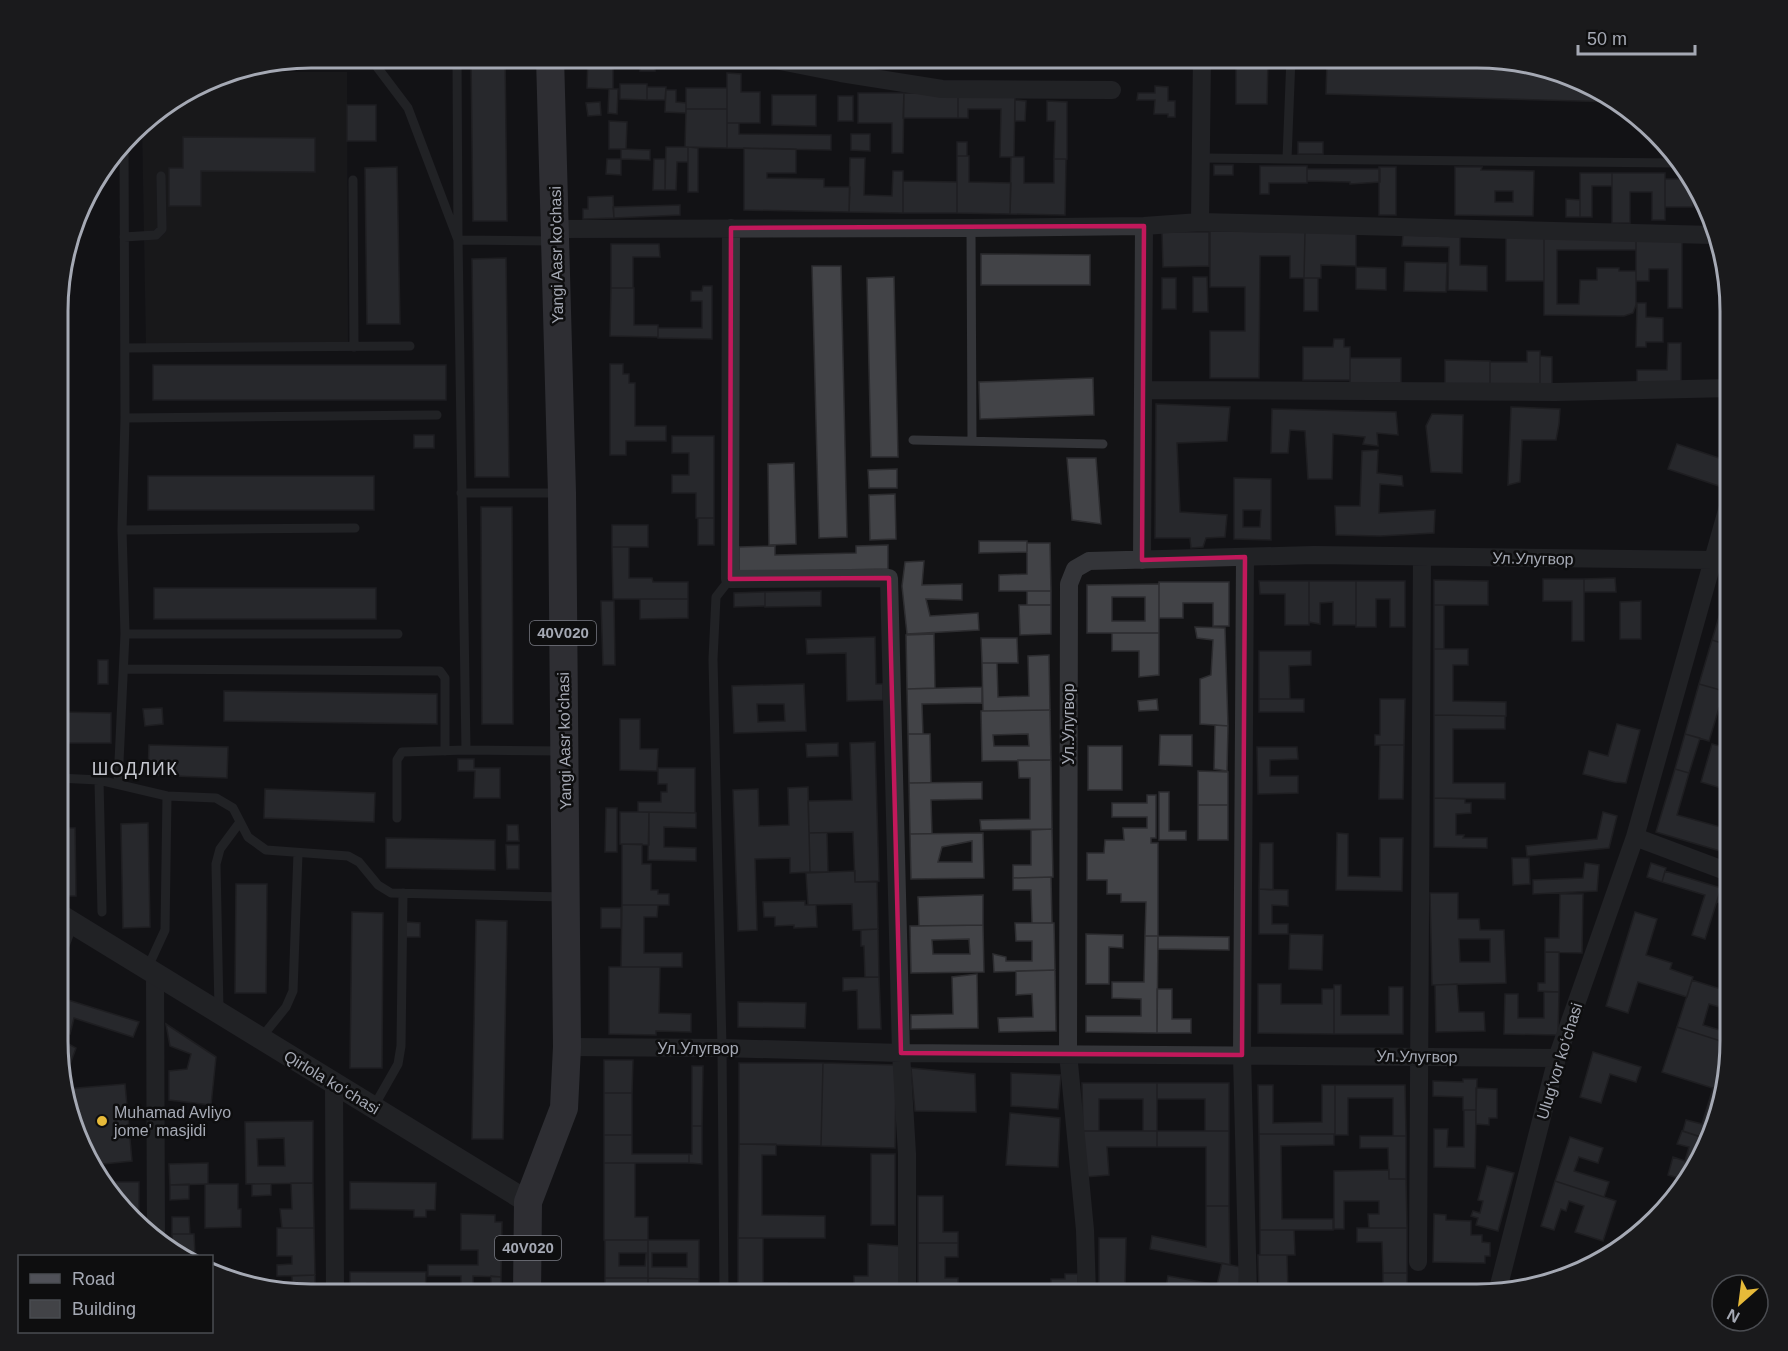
<svg xmlns="http://www.w3.org/2000/svg" width="1788" height="1351" viewBox="0 0 1788 1351" font-family="Arial,sans-serif">
  <style>
    .built { fill: #1f1f21 }
    .building { fill: #424347; stroke: #2d2d30; stroke-width: 1.5; fill-rule: evenodd }
    .lines { fill: none; stroke-linecap: round; stroke-linejoin: round }
    .service { stroke: #343539; stroke-width: 9 }
    .minor { stroke: #343539; stroke-width: 18 }
    .tertiary { stroke: #343539; stroke-width: 22 }
    .primary { stroke: #505158; stroke-width: 28 }
    .marked { fill: none; stroke: #c2185b; stroke-width: 4.5; stroke-linejoin: round }
    .poi-dot { fill: #e7ba39; stroke: #0e0e0f; stroke-width: 2 }
    .labels { text-anchor: middle; stroke-width: 5; stroke-linejoin: round; paint-order: stroke }
    .shield { fill: #0e0e0f; stroke: #787a82; stroke-width: 1.5 }
    .shield-label { font-size: 15px; font-weight: bold; fill: #a5a9b4 }
    .street-label { font-size: 16px; fill: #a5a9b4; stroke: #0e0e0f }
    .poi-label { font-size: 16px; fill: #a5a9b4; stroke: #0e0e0f; text-anchor: start }
    .neighbourhood-label { font-size: 18px; letter-spacing: 1.5px; fill: #c6c8d0; stroke: #0e0e0f }
    .rim { fill: none; stroke: #a5a9b4; stroke-width: 3 }
  </style>
  <rect width="100%" height="100%" fill="#131315"/>
  <path class="built" d="M226,72H347L348,346H146L142,122Z"/>
  <path class="building" d="M471,57H505L507,221H473Z
    M588,57H603V68H613V89L587,88Z
    M640,57H655V71H640Z
    M1236,57H1268L1267,104H1236Z
    M1327,61L1535,67L1574,76L1616,102L1326,94Z
    M727,73L741,74V92H760V123H727Z
    M620,84H647V100L620,99Z
    M1155,86L1168,87V101H1175V117H1168V114H1154L1155,100H1137L1138,93H1155Z
    M647,87H666L665,100H647Z
    M686,88H727V109H686Z
    M609,89H618L617,114L608,113Z
    M666,90H676V102L686,103V113L665,112Z
    M858,93H904L903,153H892V123H858Z
    M904,93L958,94V118H903Z
    M772,95H816V126L772,125Z
    M838,96H853V121H838Z
    M958,96H1015L1014,157H1000L1001,109H968V118H958Z
    M1015,100L1026,101L1025,121H1015Z
    M1047,101L1067,102V159H1054L1055,121H1047Z
    M600,102L601,115L588,116L586,103Z
    M347,105H376V141H347Z
    M686,109H727V148L685,147Z
    M609,121L627,122L626,149H609Z
    M727,123H739V134L831,135V150L727,148Z
    M851,134H870V151L851,150Z
    M183,137L315,138V172L201,171V206H169V168H183Z
    M957,142H967V156H957Z
    M1298,142H1323V154H1298Z
    M666,147H688V162H677L676,190H665Z
    M688,147L698,148V192H688Z
    M744,148L796,149V173H767V178L824,179V187H850L849,212L744,210Z
    M621,149L650,150V160L621,159Z
    M957,156H969V182L1011,183L1010,214L957,213Z
    M1011,157H1024V183H1054V159H1066L1065,215L1010,214Z
    M850,158H865L864,195L892,196L893,171H903V213L849,212Z
    M607,159H621V175L606,174Z
    M654,159H665V190H653Z
    M1214,165H1233V175H1214Z
    M1260,166H1307V183H1269V194H1260Z
    M397,167L400,324H367L365,168Z
    M1379,167H1396V215H1379Z
    M1455,167H1482L1481,170L1534,171L1533,216L1455,215ZM1495,191H1513V202H1495Z
    M1307,169H1380V182L1350,184V182L1307,181Z
    M1580,173H1612V186H1592V217H1580Z
    M1612,173H1665V220H1652V192H1630V223H1612Z
    M1665,179H1690L1693,183V207H1665Z
    M903,181L957,182V213H903Z
    M613,196L614,218L583,219V209H588V197Z
    M1566,199L1580,200V217H1566Z
    M680,205V215L614,218L613,207Z
    M1210,231L1305,232L1304,278H1290V256H1260L1259,378H1210V331H1245V287H1210Z
    M1162,232H1209V266L1163,267Z
    M1305,232H1356V266L1321,265V278H1304Z
    M1506,234H1544V281H1506Z
    M1544,234L1636,235V250H1557V304H1579L1580,280H1597V268H1619V271H1636V305L1633,313L1624,316L1544,315Z
    M1403,235L1460,237V265L1487,266V291L1448,290L1449,247L1402,246Z
    M1636,239H1682V308H1668V269H1649V281H1636Z
    M611,244H659L660,257H633V288H611Z
    M981,254L1090,255V285H981Z
    M506,258L509,477H475L472,259Z
    M1405,262L1447,263L1446,292L1404,291Z
    M812,266H841L847,537L819,538Z
    M1356,267L1386,268V290L1356,289Z
    M894,277L898,457H871L867,278Z
    M1193,277H1207L1208,312H1193Z
    M1162,278H1176V309H1162Z
    M1304,278H1318V311H1304Z
    M703,286H712V339L658,338V328H702V301H691V291H702Z
    M611,288H634V325H658V337L610,336Z
    M1637,303H1646V317L1663,318V342H1646V347H1636Z
    M1334,339H1344V347H1350V380H1303V347H1333Z
    M1668,343H1681V383H1637V370H1667Z
    M1527,351H1540V384H1490V362H1527Z
    M1540,356L1552,357V384H1540Z
    M1350,358H1401V383H1350Z
    M1445,360L1490,361V384H1445Z
    M610,364H623V374H629V383H635V426H666V441H626V455H610Z
    M153,365H446V400H153Z
    M1093,378L1094,415L980,419L979,382Z
    M1156,404L1230,407L1227,441L1177,443L1180,512L1227,515L1225,537L1206,538L1203,547L1191,548L1190,538H1155Z
    M1511,407L1560,409L1559,424L1556,440H1522L1520,482L1508,485Z
    M1272,409L1396,412L1398,435L1377,433L1378,446L1363,444L1365,437L1333,434L1332,479H1308L1305,431L1290,430L1288,453H1271Z
    M1432,414L1463,415L1462,473L1431,472L1426,426Z
    M414,435H434V448H414Z
    M672,436H714V518H696V493H672V475H689V453H672Z
    M1677,444L1728,461L1719,486L1668,469Z
    M1378,450L1377,473L1402,476L1403,486L1380,484L1379,513L1435,510L1434,533L1380,536L1336,535L1335,506H1360L1362,451Z
    M1067,458H1096L1101,524L1072,520Z
    M794,463L796,544L769,545L768,464Z
    M897,469V488H869L868,470Z
    M148,476H374V510H148Z
    M1234,478L1271,479V540L1234,539ZM1243,510H1261L1260,527H1243Z
    M895,494L896,539L870,540L869,495Z
    M481,507H512L513,724H482Z
    M698,518H714V545H698Z
    M612,525H648V547H612Z
    M979,541H1027V552L979,553Z
    M1027,543H1050L1051,591H999V575L1027,574Z
    M888,545V569L739,572V547L775,546V555L856,553V546Z
    M612,547H629V578H652L653,582H688V599H613Z
    M924,561L922,585L962,584V600L926,599L930,616L978,613L979,630L907,634L902,586L905,562Z
    M1731,577V646L1712,640Z
    M1615,578L1616,592H1584V579Z
    M1543,579H1584V641H1572V601H1543Z
    M1434,580L1488,581V605H1434Z
    M1259,581H1309V625H1285V594H1260Z
    M1309,581H1356V625H1333V602L1320,603V624L1309,622Z
    M1356,581H1405V627H1390V599H1376V627H1356Z
    M1159,582H1229V626H1213V603H1183V618H1159Z
    M1159,584V633H1087V585ZM1112,597H1145V621H1112Z
    M154,588H376V619H154Z
    M821,591V606L765,607V592Z
    M1027,591H1051V605H1027Z
    M765,592V606L734,607V593Z
    M640,599H688V618L640,619Z
    M601,601H614L615,665H603Z
    M1641,601V639H1620V602Z
    M1019,605H1051V634L1020,635Z
    M1434,605H1444V649H1434Z
    M1195,627L1225,628L1228,726L1200,724V679L1211,675L1213,640L1197,638Z
    M1112,633H1159V675L1139,677V651H1112Z
    M934,634L935,688L907,689L906,635Z
    M875,637L876,684H883V700L847,701L846,653L807,654L806,639Z
    M981,638H1017L1018,663H982Z
    M1712,640L1731,646V667L1726,682L1731,683V693L1699,684Z
    M1434,649H1468V665H1453V701L1506,702V716L1434,715Z
    M1259,651H1311V665L1289,666L1290,699H1259Z
    M1049,655L1050,710L983,711L982,663H997L998,697L1029,696L1028,656Z
    M98,660H108V684H98Z
    M804,684L806,731L734,733L732,686ZM757,704H784L785,721L758,722Z
    M1699,684L1731,693V711L1719,708L1709,741L1685,734Z
    M982,687V703L922,704L923,734H908L907,689Z
    M224,691L437,694V724L224,721Z
    M1157,699L1158,710L1139,711L1138,701Z
    M1259,699H1304V712H1259Z
    M1380,699H1405L1404,745H1375V735H1380Z
    M162,708L163,724L145,726L143,709Z
    M1050,710L1051,760L982,761L981,711ZM1028,734L1029,746H994L993,735Z
    M58,712L111,713V743H58Z
    M1434,715L1505,716V729H1453V783H1505V799L1434,798Z
    M620,719H640V749H658L657,771L620,770Z
    M1617,724L1640,730L1626,783L1615,782L1583,774L1589,751L1608,756Z
    M1215,725L1228,726L1227,771L1214,769Z
    M908,734H930L931,783H909Z
    M1685,734L1700,738L1689,773L1675,769Z
    M1160,735H1192V766L1159,765Z
    M875,742L879,881L855,882L853,832L809,833L808,801L852,800L850,743Z
    M838,743V756L807,757L806,744Z
    M1712,744L1731,749V791L1701,782Z
    M149,745L228,747L227,778L148,775Z
    M1380,745H1404L1403,799H1379Z
    M1088,746H1122V790H1088Z
    M1257,747H1297L1298,759L1270,760V776H1298V793L1258,794Z
    M458,759H474V768H500V798H474L475,771H458Z
    M1018,760H1051L1052,829L981,830L980,820L1030,819V778H1019Z
    M658,768H695V813L638,812V802H661V792H667V784H658Z
    M1675,769L1689,773L1677,815L1731,830V843L1727,853L1656,832Z
    M1198,771L1228,772V805H1198Z
    M982,782V799L931,800L932,834H910L909,783Z
    M808,787L810,872L790,873V858L755,859L757,930L738,931L733,790L758,789L759,826L789,825L788,788Z
    M265,789L375,793L374,822L264,818Z
    M1159,792H1169V831H1186V840H1159Z
    M1147,795H1156V838H1151V843H1158V936H1145L1146,902H1121V894H1107V880H1087V853H1104L1105,840H1124L1123,828H1147V817H1112V803H1147Z
    M1434,798L1465,799V803H1471V813L1456,814V835H1464L1463,838H1487V848L1434,847Z
    M1198,805H1228V840H1198Z
    M606,808H617V852H605Z
    M620,812H649V845L620,844Z
    M649,812L696,813V828L664,827V847L696,848V861L648,860Z
    M1603,812L1617,816L1609,848L1527,856L1526,846L1597,839Z
    M148,823L150,927L123,928L121,824Z
    M507,825H518L519,841H507Z
    M60,828H75L76,896H61Z
    M1052,829L1053,877L1013,878V865H1031V830Z
    M809,833H827L828,872H810Z
    M983,833L984,878L911,879L910,834ZM972,841V862H938L942,847Z
    M1337,833L1348,834V876L1380,877V838H1403L1402,891L1336,890Z
    M386,838L495,840V870L386,868Z
    M1260,843H1273V890L1259,889Z
    M622,844H642V864H651V890H658V894H669V905H622Z
    M506,845H519V869H507Z
    M1512,858H1529L1530,884L1513,885Z
    M1585,863L1599,865L1597,891L1533,894V880L1583,878Z
    M1651,863L1666,868L1662,882L1647,877Z
    M855,871V882H877L878,929L853,930L852,904L808,905L806,873Z
    M1665,871L1721,888L1705,939L1692,935L1705,895L1662,882Z
    M1051,877L1052,923H1032L1031,890H1013V878Z
    M236,884H267L266,993H235Z
    M1259,889L1288,890V906L1272,905V924H1288V934H1259Z
    M1720,891L1731,894V907L1717,902Z
    M1430,893H1458V919H1479L1480,930H1504L1506,983L1432,985ZM1459,939H1490V962H1460Z
    M1560,894H1583L1582,953L1545,952V938H1559Z
    M983,895V925L919,926L918,897Z
    M805,901V905H816L817,927L794,928V925L775,926V917H764L763,902Z
    M622,905H658L657,917H644V953H682V967H621Z
    M601,908H621V928H601Z
    M352,912L383,913L382,1068H350Z
    M1635,912L1657,919L1646,955L1672,963L1670,969L1693,977L1687,997L1638,982L1628,1013L1606,1006Z
    M476,920L507,921L503,1139H472Z
    M406,922L420,923V937H406Z
    M1015,923H1054L1055,970L994,972L993,954L1006,957V961H1032V941H1016Z
    M983,925L984,972L911,973L910,926ZM969,939L970,954H933L932,940Z
    M878,929L879,977H865L864,946H861V930Z
    M1086,934L1123,935V948L1109,947V984H1086Z
    M1290,934L1323,935L1322,970L1289,969Z
    M1145,936H1158L1157,1033L1086,1032V1016H1141V999L1112,998V982H1144Z
    M1158,936L1229,937V950L1158,949Z
    M1545,952H1559V992L1538,991V983H1545Z
    M609,967H660L659,1013L691,1014V1032L656,1031V1035L609,1034Z
    M1055,970L1056,1031L999,1032L998,1018L1033,1017L1032,994L1016,995V971Z
    M977,974L978,1028L911,1029V1015L953,1014L952,977Z
    M879,977L881,1029H858L857,990L843,991V978Z
    M1692,980L1730,992V1010L1709,1004L1703,1025L1726,1032L1730,1018V1044L1677,1027Z
    M1258,984H1281V1004H1322V989H1334V1034L1258,1033Z
    M1457,984L1459,1012H1484L1485,1031L1436,1032L1435,985Z
    M1334,985H1341V1015H1389V987H1403V1034H1334Z
    M1157,989H1172V1019H1191V1033H1157Z
    M1544,992H1559L1558,1035L1504,1034L1505,994H1518V1018H1544Z
    M68,1000L139,1022L133,1037L74,1018L70,1034L58,1030V1023Z
    M738,1002L806,1003L805,1028L738,1027Z
    M166,1024L216,1057L211,1105L169,1100V1071L187,1069L191,1054L170,1046Z
    M1677,1027L1730,1044V1057L1722,1091L1662,1072Z
    M63,1041L76,1048L68,1070L60,1066L58,1058Z
    M1593,1052L1641,1067L1636,1082L1610,1074L1601,1103L1580,1097Z
    M604,1060H633L632,1093H604Z
    M739,1063H823L821,1146L739,1144Z
    M823,1063L896,1065L895,1148L821,1146Z
    M692,1066H703L702,1126H692Z
    M911,1068L975,1074L976,1112L915,1111Z
    M1011,1073L1061,1075L1058,1109L1011,1106Z
    M1463,1079H1477L1476,1110H1463V1097L1433,1096V1081L1463,1082Z
    M1082,1083H1157V1131H1143V1099H1099V1131H1083Z
    M1157,1083H1229V1131H1205V1099H1157Z
    M125,1084L132,1161L93,1165L83,1153L66,1089Z
    M1258,1085H1273V1123L1322,1122V1085H1335V1134H1259Z
    M1335,1085H1405L1406,1136H1393V1098H1348V1135H1335Z
    M1476,1088L1497,1089V1118H1489V1125L1476,1124Z
    M1713,1088L1722,1091L1710,1140L1683,1131L1686,1120L1702,1124Z
    M604,1093H632V1135H604Z
    M1464,1110H1476L1475,1168L1434,1167V1129H1448L1447,1147H1464Z
    M1010,1113L1060,1118L1058,1167L1006,1165Z
    M313,1121V1183L246,1184L245,1122ZM284,1138L285,1166H258L257,1139Z
    M692,1126H702V1164L689,1163V1154H692Z
    M1083,1131H1157V1147H1107L1109,1175L1085,1177Z
    M1157,1131H1229V1206H1206V1147H1157Z
    M1682,1131L1710,1140L1685,1180L1668,1175L1673,1157L1685,1161L1689,1147L1677,1144Z
    M1259,1134H1334V1145L1281,1146L1282,1219H1333V1230H1260Z
    M604,1135H632V1154H689V1163H604Z
    M1360,1136H1406V1179H1389L1388,1148H1360Z
    M1570,1137L1603,1148L1598,1163L1579,1157L1574,1171L1609,1182L1604,1197L1555,1181Z
    M739,1144H776V1155H762V1215L825,1216V1238H738Z
    M871,1154H895V1225H871Z
    M208,1163V1184L170,1185L169,1164Z
    M604,1163H635V1217H648V1240H604Z
    M1487,1166L1514,1173L1498,1231L1476,1225L1478,1218L1471,1216L1473,1211L1480,1213L1483,1201L1478,1200Z
    M1389,1170V1179H1406L1407,1228H1369L1368,1214H1379V1201H1344V1229H1334V1171Z
    M1555,1181L1616,1201L1603,1241L1575,1232L1584,1206L1569,1201L1566,1211L1561,1209L1554,1230L1541,1226Z
    M108,1182H139V1225L108,1185Z
    M350,1182L436,1183L435,1210H426V1217H414V1210L350,1209Z
    M291,1183H313L314,1228H282L280,1209H292Z
    M189,1184V1199L170,1200V1185Z
    M205,1184H238V1209H241V1227L205,1228Z
    M252,1184H271V1195L252,1196Z
    M918,1196H943V1232H958V1243H918Z
    M1206,1206H1229L1230,1265L1150,1249L1152,1236L1206,1247Z
    M461,1214L495,1215V1222H502L501,1277L473,1276V1289H461V1276H428V1265H478V1250H461Z
    M1434,1214L1446,1215V1220L1471,1221V1235H1482V1242L1490,1243V1256H1485V1263L1433,1262Z
    M172,1217H189L190,1234H172Z
    M277,1228H314L315,1275L277,1276V1265L292,1264V1256H277Z
    M1357,1228H1407V1273H1383L1382,1242H1357Z
    M1260,1230H1294L1295,1255H1260Z
    M172,1234H194L195,1256H184L173,1249Z
    M738,1238H763V1283H738Z
    M1099,1238H1126L1125,1283H1099Z
    M605,1240H648V1278H605ZM619,1253H646L645,1266H619Z
    M648,1240H699V1279L648,1278ZM652,1253H687V1267H652Z
    M918,1243H958V1257H945V1278H958V1288H918Z
    M868,1244L899,1246V1294H854V1276H868Z
    M1258,1255H1287L1288,1293H1259Z
    M1222,1263L1240,1267L1239,1294H1165L1168,1276L1217,1285Z
    M350,1272H426L425,1294H408L409,1284L367,1283L368,1294L350,1293Z
    M1383,1273H1407V1294H1383Z
    M1065,1274H1078V1293H1051V1279H1065Z
    M315,1275V1293H293L292,1276Z
    M491,1276L501,1277V1294H491Z
    M605,1278H648V1290H634V1294H605Z
    M648,1278L699,1279V1294H681V1290H648Z
    M738,1283H787V1294H738Z
    M1099,1283L1164,1284V1294H1099Z
    M918,1288L1003,1289V1294H918Z"/>
  <g class="lines">
    <path class="service" d="M457,57L458,240L553,241
      M374,63L408,108L458,240L466,750L563,751
      M266,64L374,63L384,57
      M1201,158L1287,159L1291,57
      M1287,159L1677,163
      M353,180L354,347
      M971,228L972,441
      M124,237L156,235L162,229L161,176
      M125,348L410,346
      M125,418L437,415
      M913,440L1103,444
      M461,493H559
      M122,530L355,528
      M125,634H398
      M124,669L440,671L445,678V751
      M58,778L99,780L167,796L216,798L233,808L248,837L266,850L348,856L359,862L378,885L391,893L564,897
      M99,780L102,912
      M118,783L125,634L122,530L125,418L124,144
      M397,818V760L402,752L466,750
      M58,965L73,924
      M147,969L165,930L167,796
      M219,1011L216,864L220,849L240,822
      M261,1038L286,1007L293,991L298,853
      M373,1108L398,1064L401,1046L403,893
      M724,1294L722,1048L713,659L716,597L730,579"/>
    <path class="minor" d="M761,57L841,73L942,89L1112,90
      M1200,222L1202,57
      M731,228L730,579L889,578L901,1053L907,1154V1294
      M556,229L971,228L1144,226L1200,222L1713,235
      M1144,390L1555,392L1731,388
      M1245,557L1242,1055L1248,1294
      M1142,560L1144,226
      M1635,837L1731,873
      M155,974L156,1239
      M567,1047L722,1048L901,1053L1557,1058
      M334,1084L335,1293
      M1418,1262L1422,557
      M1498,1289L1557,1058L1635,837L1731,496
      M1087,1294L1085,1230L1068,1053L1069,584L1075,569L1089,561L1314,555L1713,560"/>
    <path class="tertiary" d="M58,914L528,1202"/>
    <path class="primary" d="M527,1294L528,1202L564,1108L567,1047L562,493L550,57"/>
  </g>
  <path d="M0 0H1788V1351H0ZM1144,226L1142,560L1245,557L1242,1055L901,1053L889,578L730,579L731,228Z" fill="#131315" fill-opacity=".55" fill-rule="evenodd"/>
  <path class="marked" d="M1144,226L1142,560L1245,557L1242,1055L901,1053L889,578L730,579L731,228Z"/>
  <circle class="poi-dot" cx="102" cy="1121" r="6"/>
  <g class="labels">
    <g class="shield">
      <rect x="530" y="621" width="66" height="24" rx="4.5"/>
      <rect x="495" y="1236" width="66" height="24" rx="4.5"/>
    </g>
    <g class="shield-label">
      <text x="563" y="638">40V020</text>
      <text x="528" y="1253">40V020</text>
    </g>
    <g class="street-label">
      <text transform="translate(556 255) rotate(-91)" y="6">Yangi Aasr ko'chasi</text>
      <text transform="translate(1533 558) rotate(1)" y="6">Ул.Улугвор</text>
      <text transform="translate(1068 724) rotate(-90)" y="6">Ул.Улугвор</text>
      <text transform="translate(564 741) rotate(-91)" y="6">Yangi Aasr ko'chasi</text>
      <text x="698" y="1054">Ул.Улугвор</text>
      <text transform="translate(1417 1056) rotate(1)" y="6">Ул.Улугвор</text>
      <text transform="translate(1559 1061) rotate(-73)" y="6">Ulugʻvor koʻchasi</text>
      <text transform="translate(332 1082) rotate(31)" y="6">Qirlola koʻchasi</text>
    </g>
    <g class="poi-label">
      <text x="114" y="1118">Muhamad Avliyo<tspan x="114" dy="18">jome' masjidi</tspan></text>
    </g>
    <g class="neighbourhood-label">
      <text x="135" y="775">ШОДЛИК</text>
    </g>
  </g>
  <path d="M0 0H1788V1351H0ZM311 68H1477A243 243 0 0 1 1720 311V1041A243 243 0 0 1 1477 1284H311A243 243 0 0 1 68 1041V311A243 243 0 0 1 311 68Z" fill="#1a1a1c" fill-rule="evenodd"/>
  <path class="rim" d="M311 68H1477A243 243 0 0 1 1720 311V1041A243 243 0 0 1 1477 1284H311A243 243 0 0 1 68 1041V311A243 243 0 0 1 311 68Z"/>
  <rect x="18" y="1255" width="195" height="78" fill="#0e0e0f" stroke="#4a4c51" stroke-width="1.5"/>
  <rect x="30" y="1274" width="30" height="9" fill="#505158" stroke="#4a4c51" stroke-width="1.5"/>
  <text x="72" y="1285" font-size="18" fill="#a5a9b4">Road</text>
  <rect x="30" y="1300" width="30" height="18" fill="#424347" stroke="#4a4c51" stroke-width="1.5"/>
  <text x="72" y="1315" font-size="18" fill="#a5a9b4">Building</text>
  <g transform="translate(1740 1303) rotate(208)"><circle r="28" fill="#0e0e0f" stroke="#4a4c51" stroke-width="1.5"/>
  <path d="M0-4.5L10 22L0 15L-10 22Z" fill="#e7ba39"/>
  <text y="-9" font-size="16" font-weight="bold" text-anchor="middle" fill="#a5a9b4">N</text>
  </g>
  <path d="M1578 45v9h117v-9" fill="none" stroke="#a5a9b4" stroke-width="3"/>
  <text x="1587" y="45" font-size="18" fill="#a5a9b4" stroke="#0e0e0f" stroke-width="4.5" paint-order="stroke">50 m</text>
</svg>
